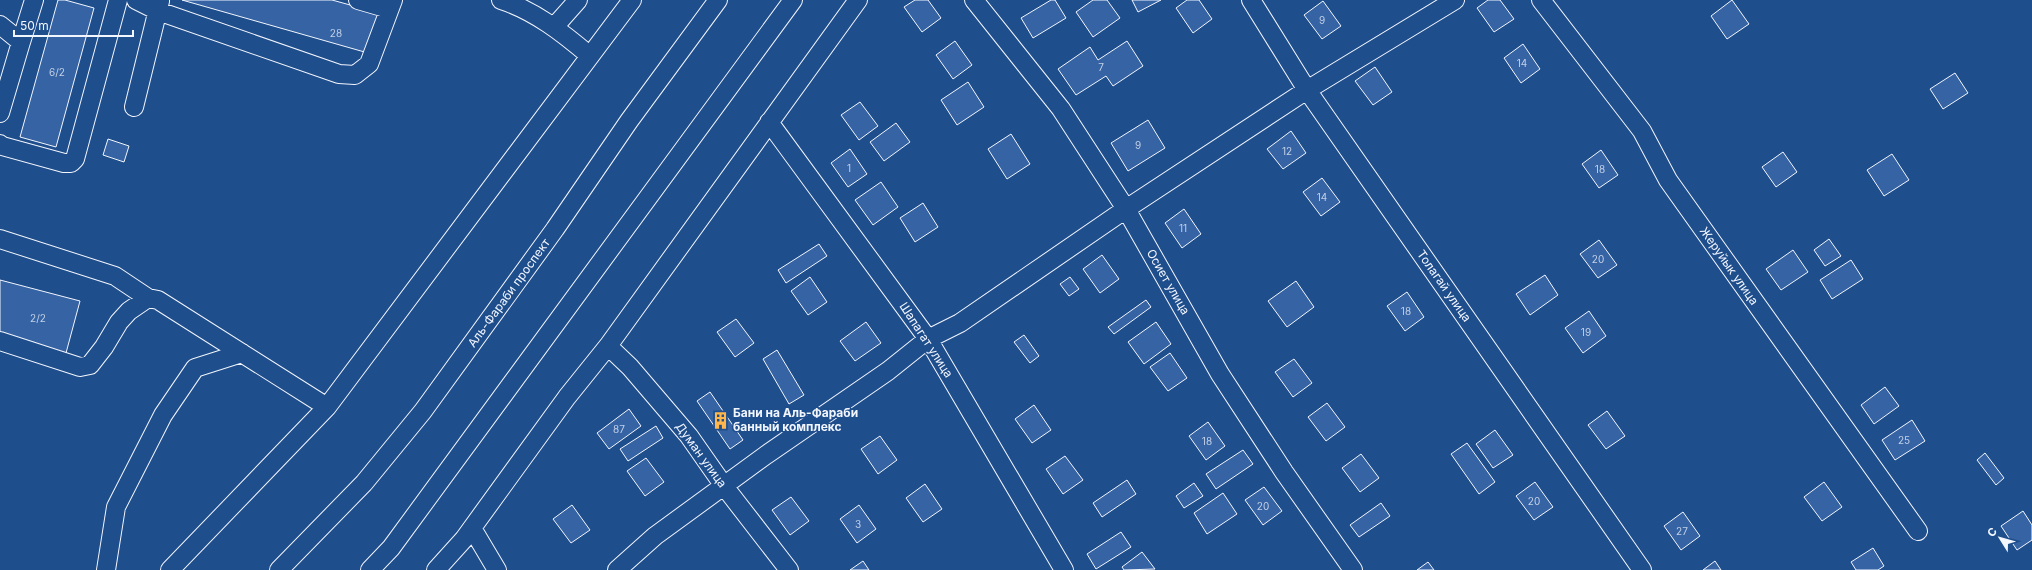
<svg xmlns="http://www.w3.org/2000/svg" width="2032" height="570" viewBox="0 0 2032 570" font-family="Inter,sans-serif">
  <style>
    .building { fill: #3563a3; stroke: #f2f6ff }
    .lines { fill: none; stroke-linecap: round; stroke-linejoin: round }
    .minor-casing { stroke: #f2f6ff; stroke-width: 20 }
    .minor { stroke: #1f4e8c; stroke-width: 18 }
    .labels { text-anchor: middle; stroke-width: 3; stroke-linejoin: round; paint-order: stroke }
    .number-label { font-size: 10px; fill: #c3d1e8 }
    .street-label { font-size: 12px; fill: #f2f6ff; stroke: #1f4e8c }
    .poi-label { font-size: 12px; font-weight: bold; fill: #f2f6ff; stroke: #1f4e8c; text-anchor: start }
  </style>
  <rect width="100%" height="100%" fill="#1f4e8c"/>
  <path class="building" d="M58,0H65L94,8L56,147L20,137Z
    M182,0H332L379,13L368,53Z
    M915,0H928L941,18L922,32L904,7Z
    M1051,0H1055L1066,18L1033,38L1021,18Z
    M1093,0H1107L1120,18L1093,37L1076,12Z
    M1132,0H1161L1138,12Z
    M1187,0H1199L1212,19L1193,33L1176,8Z
    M1488,0H1500L1514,19L1494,32L1477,8Z
    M1732,0L1749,24L1727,39L1711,16Z
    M1323,1L1341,26L1322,39L1304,15Z
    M955,41L972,65L953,79L936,55Z
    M1127,41L1143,66L1113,86L1106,76L1076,95L1058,69L1090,47L1098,60Z
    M1523,44L1540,69L1521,83L1504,58Z
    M1375,67L1392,92L1373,105L1355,81Z
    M1955,73L1968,93L1943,109L1930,89Z
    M968,82L984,107L957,125L941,100Z
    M860,102L878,126L859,140L841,115Z
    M1148,120L1165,148L1128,171L1111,143Z
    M896,123L910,142L884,161L870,142Z
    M1291,131L1306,153L1283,169L1267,149Z
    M1011,134L1030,164L1007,179L988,149Z
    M108,139L129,146L124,162L103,155Z
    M850,149L867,174L848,187L831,163Z
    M1601,150L1618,175L1599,188L1582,164Z
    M1783,152L1797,172L1776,187L1762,167Z
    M1892,154L1909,180L1884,196L1867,170Z
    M1322,178L1340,202L1321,216L1303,192Z
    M881,182L898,207L873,225L855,200Z
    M923,203L938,227L915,242L900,218Z
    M1184,209L1201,234L1182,248L1165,223Z
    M1829,239L1841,256L1825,266L1814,250Z
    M1599,240L1617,265L1598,278L1580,254Z
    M819,244L827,256L786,283L778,270Z
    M1793,250L1808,272L1781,290L1766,269Z
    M1102,255L1119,279L1100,293L1083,269Z
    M1851,260L1863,279L1832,299L1820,280Z
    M1545,275L1558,295L1530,315L1516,294Z
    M810,277L827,302L808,315L791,291Z
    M1070,277L1079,289L1069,296L1060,284Z
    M0,280L80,301L66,353L0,335Z
    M1296,281L1314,307L1287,327L1268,301Z
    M1407,292L1424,317L1405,331L1387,306Z
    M1146,300L1151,307L1114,334L1108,327Z
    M1589,311L1606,336L1583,353L1565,328Z
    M736,319L754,343L735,357L717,332Z
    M866,322L881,343L855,361L840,341Z
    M1156,322L1171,344L1144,364L1128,342Z
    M1024,335L1039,356L1030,363L1014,342Z
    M777,350L804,395L789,404L763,359Z
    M1170,353L1187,378L1168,391L1150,367Z
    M1294,359L1312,383L1293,397L1275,372Z
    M1885,387L1899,406L1874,424L1861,405Z
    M710,392L743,440L730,449L697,401Z
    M1327,403L1345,427L1326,441L1308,417Z
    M1034,405L1051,430L1032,443L1015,419Z
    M629,409L641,426L609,449L597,433Z
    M1607,411L1625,436L1606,449L1588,425Z
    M1912,420L1925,441L1895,460L1882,440Z
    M1208,422L1225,446L1206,460L1189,436Z
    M656,426L663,438L628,461L620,449Z
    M1495,430L1513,455L1493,468L1476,444Z
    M880,436L897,460L878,474L861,449Z
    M1467,443L1495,482L1479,494L1451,454Z
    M1243,450L1253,464L1216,489L1206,474Z
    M1985,453L2004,478L1996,485L1977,460Z
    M1361,454L1379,478L1360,492L1342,468Z
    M1065,456L1083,480L1063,494L1046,469Z
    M646,458L664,482L645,496L627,471Z
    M1127,480L1136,494L1102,517L1093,503Z
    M1535,482L1553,507L1534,520L1516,496Z
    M1824,482L1842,507L1822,521L1804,497Z
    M1194,483L1203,496L1184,508L1176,496Z
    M925,484L942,509L923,522L906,498Z
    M1264,487L1282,511L1263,525L1245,500Z
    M1223,493L1237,514L1207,534L1194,513Z
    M791,497L809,521L790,535L772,510Z
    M1381,503L1390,516L1359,537L1350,525Z
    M572,505L590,530L571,543L553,519Z
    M859,505L876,529L857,543L840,519Z
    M2023,511L2032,525V540L2017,550L2001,526Z
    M1683,512L1700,536L1681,550L1664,526Z
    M1121,532L1131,547L1096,569L1087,554Z
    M1873,548L1884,566L1878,570H1856L1851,562Z
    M1142,552L1155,569L1124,570L1122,567Z
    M863,561L869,570H850Z
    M1715,561L1721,570H1703Z
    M1428,562L1434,570H1417Z"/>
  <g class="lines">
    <defs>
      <path id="minor" d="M136,0L158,11L339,74L355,75L369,64L393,0
        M358,0L389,9
        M501,0C535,11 563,33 590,56
        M974,0L1061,109L1126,209L1220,374L1284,472L1353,570
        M1251,0L1307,90L1642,570
        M1541,0L1642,131L1668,180L1918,531
        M0,25L21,42L0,113
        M555,26L578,0
        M21,42L34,0
        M134,107L160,1
        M769,122L928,339L1064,570
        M0,144L2,146L64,163H71L75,159L118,0
        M0,239L115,276L148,298
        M0,341L80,367L90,365L104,347L119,322L129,311L148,298L158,300L327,407
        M608,346L630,367L689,436L724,486L789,570
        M472,528L497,570
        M106,570L116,507L163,415L195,368L242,353
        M170,570L327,407L632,0
        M279,570L364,483L423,411L555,229L629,121L718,0
        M370,570L391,548L793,0
        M436,570L464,539L567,397L608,346L858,0
        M617,570L655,536L766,455L888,371L928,339L960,323L1126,209L1307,90L1455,0"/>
    </defs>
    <use href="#minor" class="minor-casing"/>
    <use href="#minor" class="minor"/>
  </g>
  <defs>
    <symbol id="building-bare" viewBox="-9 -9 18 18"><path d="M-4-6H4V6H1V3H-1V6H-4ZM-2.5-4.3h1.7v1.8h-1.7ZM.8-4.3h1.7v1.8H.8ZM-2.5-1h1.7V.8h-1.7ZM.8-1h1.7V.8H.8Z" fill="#ffb74d" stroke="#1f4e8c" stroke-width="2.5" paint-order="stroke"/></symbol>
  </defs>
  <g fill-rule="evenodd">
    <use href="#building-bare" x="708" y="408" width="25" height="25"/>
  </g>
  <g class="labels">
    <g class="number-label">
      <text x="1322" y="24">9</text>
      <text x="336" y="37">28</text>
      <text x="1522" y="67">14</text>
      <text x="1101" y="71">7</text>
      <text x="57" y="76">6/2</text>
      <text x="1138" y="149">9</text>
      <text x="1287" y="155">12</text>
      <text x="849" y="172">1</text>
      <text x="1600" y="173">18</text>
      <text x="1322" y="201">14</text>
      <text x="1183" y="232">11</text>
      <text x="1598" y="263">20</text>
      <text x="1406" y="315">18</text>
      <text x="38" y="322">2/2</text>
      <text x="1586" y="336">19</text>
      <text x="619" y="433">87</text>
      <text x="1904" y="444">25</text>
      <text x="1207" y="445">18</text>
      <text x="1534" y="505">20</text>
      <text x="1263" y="510">20</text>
      <text x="858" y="528">3</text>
      <text x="1682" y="535">27</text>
    </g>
    <g class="street-label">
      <text transform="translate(1729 266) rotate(55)" y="4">Жеруйык улица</text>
      <text transform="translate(1168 282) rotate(60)" y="4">Осиет улица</text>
      <text transform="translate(1444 286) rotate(55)" y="4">Толагай улица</text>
      <text transform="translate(509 293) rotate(-54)" y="4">Аль-Фараби проспект</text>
      <text transform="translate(926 340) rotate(57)" y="4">Шапагат улица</text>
      <text transform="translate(701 455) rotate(54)" y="4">Думан улица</text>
    </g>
    <g class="poi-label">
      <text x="733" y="417">Бани на Аль-Фараби<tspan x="733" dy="14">банный комплекс</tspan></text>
    </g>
  </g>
  <g transform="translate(2000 538) rotate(307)" stroke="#1f4e8c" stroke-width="3" paint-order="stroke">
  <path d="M0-3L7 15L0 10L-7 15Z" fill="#f2f6ff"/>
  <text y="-6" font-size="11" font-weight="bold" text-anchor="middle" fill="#f2f6ff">С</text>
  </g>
  <path d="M14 30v6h119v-6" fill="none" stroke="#f2f6ff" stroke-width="2"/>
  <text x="20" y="30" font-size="12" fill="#f2f6ff" stroke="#1f4e8c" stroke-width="3" paint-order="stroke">50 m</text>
</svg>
